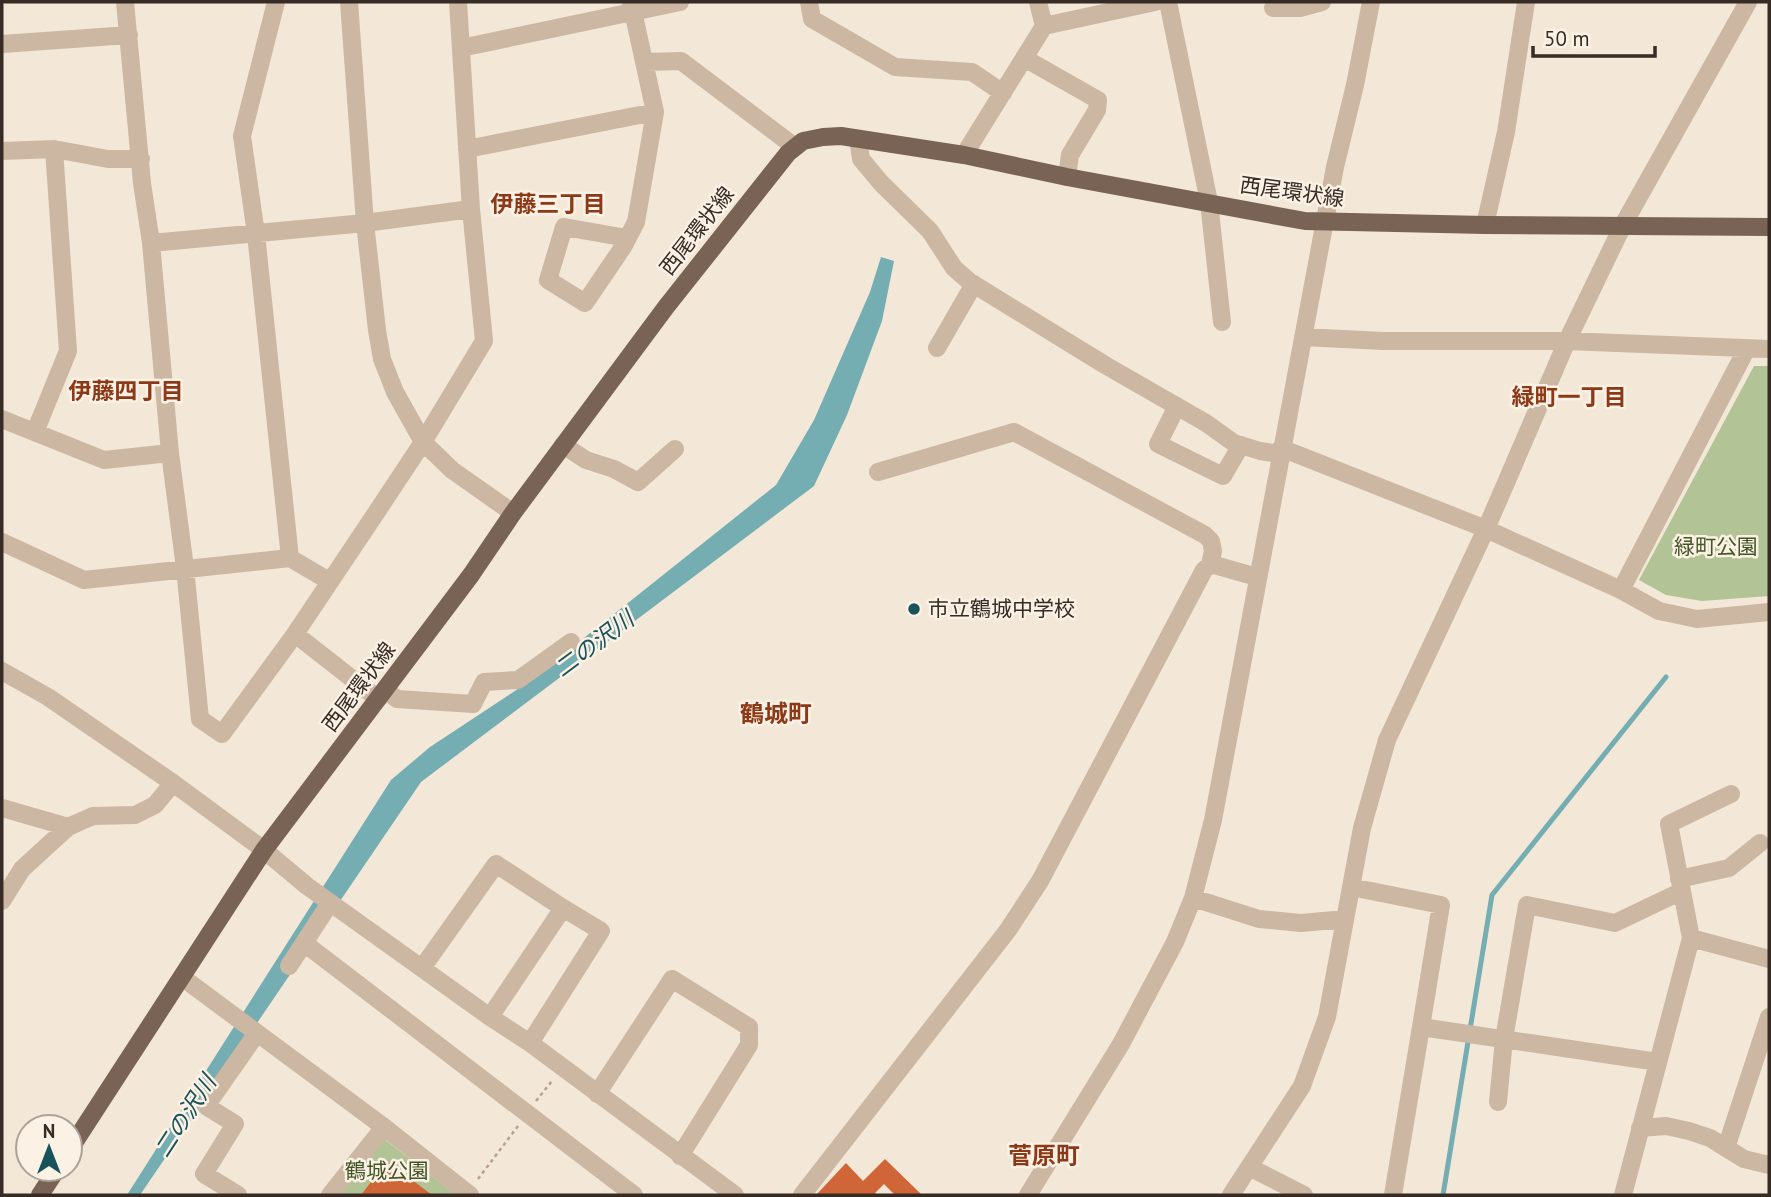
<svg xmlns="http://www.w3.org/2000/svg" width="1771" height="1197" viewBox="0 0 1771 1197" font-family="'PT Sans','Noto Sans JP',sans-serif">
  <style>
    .green { fill: #b2c396 }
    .water { fill: #74adb2 }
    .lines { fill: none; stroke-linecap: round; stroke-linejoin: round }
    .stream { stroke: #74adb2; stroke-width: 5 }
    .building { fill: #d06538 }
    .path { stroke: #b8a18d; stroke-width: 2.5; stroke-dasharray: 3.5 3.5; stroke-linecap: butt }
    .minor { stroke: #ccb7a2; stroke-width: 18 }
    .major { stroke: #796355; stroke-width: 18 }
    .poi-dot { fill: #18535b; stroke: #fbf1e4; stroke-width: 2.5 }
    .labels { text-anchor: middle; stroke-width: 5; stroke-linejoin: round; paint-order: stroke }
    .street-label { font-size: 21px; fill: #362b25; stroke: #fbf1e4 }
    .park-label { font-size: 21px; fill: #435627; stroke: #fbf1e4 }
    .poi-label { font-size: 21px; fill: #362b25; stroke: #fbf1e4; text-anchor: start }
    .neighbourhood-label { font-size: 23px; font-weight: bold; fill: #8c3918; stroke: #fbf1e4 }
    .water-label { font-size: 23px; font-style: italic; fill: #18535b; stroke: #fbf1e4 }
    .quarter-label { font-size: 24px; font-weight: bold; fill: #8c3918; stroke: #fbf1e4 }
  </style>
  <rect width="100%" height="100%" fill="#f3e7d7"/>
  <path class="green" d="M1754,366H1769V596L1702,601L1666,595L1639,580Z
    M383,1138L456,1195H341Z"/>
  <path class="water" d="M881,257L894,261L882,321L847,415L814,486L421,782L140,1195H127L391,780L430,747L530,681L776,485L814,420L870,292Z"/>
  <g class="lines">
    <path class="stream" d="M1443,1195L1492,895L1666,677"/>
  </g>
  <path class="building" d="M885,1159L922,1195H895L884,1184L875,1193L877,1195H816L846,1163L863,1181Z
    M387,1161L432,1195H361Z"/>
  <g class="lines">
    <path class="path" d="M536,1101L552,1081
      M478,1179L518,1126"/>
    <path class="minor" d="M125,2L142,183L151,243L170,453L185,568L200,719L222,734L295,634L376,513L423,442L484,341L471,209L458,2
      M276,2L242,136L256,234L290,558
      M349,2L365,223L377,330L382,359L395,392L423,442L452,470L513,513
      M809,2L812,19L895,67L972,72L1003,93
      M1168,2L1209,202L1222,322
      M1273,8H1300L1322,2
      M1044,26L1155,2
      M2,44L129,35
      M461,48L680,2
      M1024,58L1098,100L1097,110L1070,155L1067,177
      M645,62L681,61L795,147
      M858,139L861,159L881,183L930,231L954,268L970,282L1105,365L1206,423L1234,443L1260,451L1280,454
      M467,149L655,112
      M2,151L54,149L108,159H141
      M964,155L1044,26L1038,2
      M1485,225L1506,132L1526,2
      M627,238L564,227L548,280L585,303L623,247L636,222L655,112L631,2
      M151,243L365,223L471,209
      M1303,337L1383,341H1567L1769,349
      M937,348L974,284
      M1177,406L1158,444L1223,476L1241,445
      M2,419L104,460L170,453
      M35,432L68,351L54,149
      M563,445L586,460L614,469L638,482L675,449
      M1281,448L1486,529L1621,590L1659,611L1697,619L1769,612
      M878,472L1014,432L1205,535L1211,541L1213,551L1210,565
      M2,542L84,580L290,558L329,581
      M1621,590L1746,350
      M295,634L378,699
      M2,671L48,697L173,783L264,850L307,886L490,1017L530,1043L735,1195
      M385,690L397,699L473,704L484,682L518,680L571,642
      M2,808L68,827L93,816L135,815L155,805L173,783
      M1679,879L1729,868L1760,843
      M1351,887L1441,905L1421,1027L1658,1062
      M1193,898L1259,919L1301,923L1345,919
      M2,901L22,869L68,827
      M1691,938L1669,824L1731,794
      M304,943L634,1195
      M289,966L330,903
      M422,968L496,864L563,908L490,1017
      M183,978L384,1127L470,1195
      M530,1043L601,931L563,908
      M597,1094L672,979L749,1027V1045L680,1156
      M1498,1102L1504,1039L1527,905L1615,923L1682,891
      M1640,1128L1666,1126L1689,1131L1710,1138L1744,1159L1769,1165
      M1726,1148L1769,1017
      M1249,1167L1304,1195
      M238,1195L204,1174L235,1124L206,1106L257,1033
      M330,1195L384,1127
      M802,1195L1008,930L1040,881L1204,570L1211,564L1257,577
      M1028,1195L1121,1044L1175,942L1193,898L1213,820L1335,167L1355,85L1371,2
      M1231,1195L1302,1086L1327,1017L1362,828L1387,740L1486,529L1567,341L1623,225L1748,2
      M1393,1195L1421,1027
      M1623,1195L1691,938L1769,959"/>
    <path class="major" d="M70,1149L264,850L471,575L513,513L666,307L788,153L803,141L823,137L841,136L964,155L1067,177L1305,221L1485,225L1769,227
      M40,1195L57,1169"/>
  </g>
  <circle class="poi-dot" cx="914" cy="609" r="7"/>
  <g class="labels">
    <g class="street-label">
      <text transform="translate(1292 192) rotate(8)" y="7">西尾環状線</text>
      <text transform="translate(697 231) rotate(-52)" y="7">西尾環状線</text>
      <text transform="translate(359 687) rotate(-53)" y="7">西尾環状線</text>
    </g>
    <g class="park-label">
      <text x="1716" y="554">緑町公園</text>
      <text x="387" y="1178">鶴城公園</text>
    </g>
    <g class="poi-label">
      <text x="928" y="616">市立鶴城中学校</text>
    </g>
    <g class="neighbourhood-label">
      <text x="548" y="212">伊藤三丁目</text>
      <text x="126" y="399">伊藤四丁目</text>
      <text x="1569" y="405">緑町一丁目</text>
    </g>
    <g class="water-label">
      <text transform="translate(594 644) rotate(-37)" y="8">二の沢川</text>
      <text transform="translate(185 1116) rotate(-57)" y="8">二の沢川</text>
    </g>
    <g class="quarter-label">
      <text x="776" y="722">鶴城町</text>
      <text x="1044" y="1164">菅原町</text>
    </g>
  </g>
  <rect width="1771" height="1197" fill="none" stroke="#362b25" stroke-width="7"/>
  <g transform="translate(49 1148)"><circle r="33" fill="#fbf1e4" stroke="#aca298" stroke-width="2"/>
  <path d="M0-5L12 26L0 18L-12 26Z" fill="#18535b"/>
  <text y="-10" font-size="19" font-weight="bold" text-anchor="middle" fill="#362b25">N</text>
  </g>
  <path d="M1533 46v10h122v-10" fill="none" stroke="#362b25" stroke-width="3.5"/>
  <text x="1544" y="46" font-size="21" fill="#362b25" stroke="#fbf1e4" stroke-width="5" paint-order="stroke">50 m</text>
</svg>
